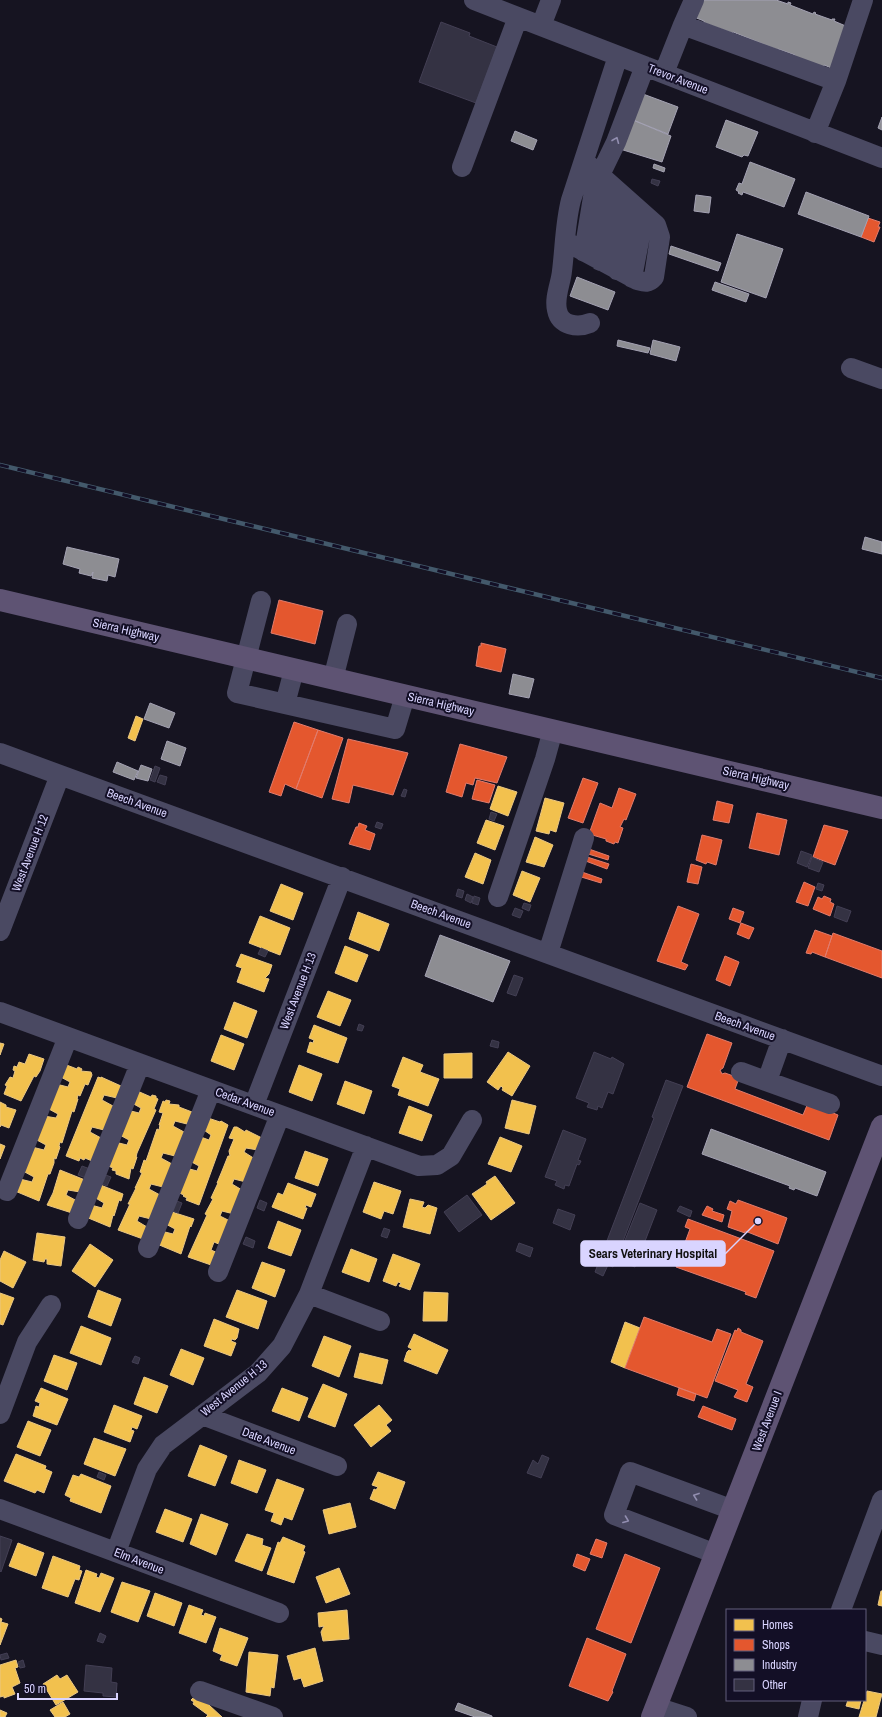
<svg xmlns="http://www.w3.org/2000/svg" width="882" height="1717" viewBox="0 0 882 1717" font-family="'Archivo Narrow',sans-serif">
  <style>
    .homes { fill: #f2c14e; stroke: #eac783 }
    .shops { fill: #e4572e; stroke: #e17c6d }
    .industry { fill: #8d8d92; stroke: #a4a2b3 }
    .building { fill: #343243; stroke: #433f54 }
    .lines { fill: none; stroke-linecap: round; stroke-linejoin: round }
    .minor { stroke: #4a4962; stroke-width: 20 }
    .major { stroke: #5e5373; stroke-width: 22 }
    .rail-casing { stroke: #43596b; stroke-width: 4.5 }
    .rail { stroke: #130f26; stroke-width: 3; stroke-dasharray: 9; stroke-linecap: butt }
    .oneway { stroke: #928eb0 }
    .labels { text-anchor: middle; stroke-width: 4; stroke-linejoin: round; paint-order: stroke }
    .street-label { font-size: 12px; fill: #d9d4ff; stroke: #130f26 }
    .leader { fill: none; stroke: #d9d4ff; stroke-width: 1.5 }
    .callout-dot { fill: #d9d4ff; stroke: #130f26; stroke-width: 1.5 }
    .callout { fill: #d9d4ff; stroke: #d9d4ff; stroke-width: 1.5 }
    .callout-label { font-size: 13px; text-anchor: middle; font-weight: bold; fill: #111 }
  </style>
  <rect width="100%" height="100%" fill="#161421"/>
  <path class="homes" d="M136,716L143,719L135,741L128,738Z
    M498,786L517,792L508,816L490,809Z
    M545,798L564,803L556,832L550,830L549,834L536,831Z
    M486,820L504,826L495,850L477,843Z
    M535,837L553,845L544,867L526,862Z
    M475,853L491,860L483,884L465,877Z
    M522,871L540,878L530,902L513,895Z
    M281,884L303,893L293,920L270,911Z
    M358,912L389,924L379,951L349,939Z
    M260,916L290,928L280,955L249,943Z
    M345,946L368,955L357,982L335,973Z
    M241,954L272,965L269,974L265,978L269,979L264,992L237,982L242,968L236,966Z
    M328,991L351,1000L340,1026L317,1017Z
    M234,1002L257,1011L247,1038L224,1029Z
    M314,1025L347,1038L338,1063L307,1052L310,1042L313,1043L314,1040L309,1038Z
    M221,1035L244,1044L234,1070L211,1061Z
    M0,1043L4,1044L0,1055Z
    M508,1052L530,1066L512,1096L502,1090L503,1088L501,1086L498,1090L487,1082Z
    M472,1053V1078H444V1054Z
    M29,1054L44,1059L40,1071L36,1077L34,1076L21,1101L4,1094L7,1086L5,1085L10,1077L13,1078L15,1071L13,1070L14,1066L17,1067L19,1062L25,1064Z
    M403,1057L423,1065L420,1072L439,1079L428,1106L398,1095L400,1089L392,1086Z
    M64,1064L77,1069L78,1067L82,1069L81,1071L91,1072L92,1075L88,1085L85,1084L80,1096L78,1095L77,1099H78L74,1112L72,1111L62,1143L60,1142L59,1146L60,1147L56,1159L54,1158V1163L50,1174H48L39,1201L15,1191L20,1179L32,1182L34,1177L23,1171L32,1147L44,1150L46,1145L35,1139L44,1116L56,1118L58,1114L47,1108L56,1084L68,1087L70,1082L59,1076Z
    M299,1065L322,1074L312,1101L289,1092Z
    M98,1077L101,1078V1077L121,1086L117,1098L104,1095L102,1100L113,1106L104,1130L92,1127L90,1132L101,1138L92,1161L85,1158L84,1160L80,1158L79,1161L66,1156Z
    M345,1081L372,1091L364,1114L337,1104Z
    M135,1090L151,1097L152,1095L156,1096V1098L158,1099L154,1109L156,1110L137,1153L136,1157H137L133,1169L131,1168L129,1179L116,1174V1171L112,1170L113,1168L106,1165L115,1142L127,1145L129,1140L118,1134L127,1110L139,1113L141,1108L130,1102Z
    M166,1100L170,1101L169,1104L179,1105V1107L192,1112L187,1124L175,1121L173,1126L184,1132L175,1156L163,1153L161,1158L172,1164L163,1187L151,1184L149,1189L160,1195L151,1219L139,1216L137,1221L147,1227L143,1239L118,1230L130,1204H128L136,1188H135L142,1173L140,1172L144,1160L146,1161L157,1129L159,1130L160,1125H159L163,1113L159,1112L163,1101L165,1102Z
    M512,1100L536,1106L529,1134L505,1128Z
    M0,1102L6,1105V1107L16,1110L9,1128L1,1125L0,1127Z
    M409,1106L432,1115L422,1141L399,1133Z
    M205,1117L220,1122L221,1121L228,1125L199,1205L186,1200L187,1198L183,1196L184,1195L177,1192L186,1168L197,1171L199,1166L188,1160L198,1136L209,1140L211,1135L201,1128Z
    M234,1127H237L245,1132L246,1130L262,1138L258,1150L246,1148L244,1152L255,1159L246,1182L234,1179L232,1184L242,1190L234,1214L222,1211L220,1216L230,1221L221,1245L214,1242L211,1250L218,1253L214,1266L188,1257L207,1215L205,1214L213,1199L211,1198L218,1183H217L222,1171L228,1156H230L229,1151L234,1139L229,1138Z
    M500,1137L522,1146L511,1172L488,1164Z
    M0,1144L5,1146L0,1159Z
    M305,1151L328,1159L318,1186L295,1178Z
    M60,1170L85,1180L80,1192L68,1190L66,1195L77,1201L72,1213L47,1205L53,1193Z
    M495,1176L515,1203L491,1220L472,1194L487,1184L486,1182Z
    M374,1182L401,1191L393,1214L384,1211L381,1219L363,1212Z
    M288,1183L316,1194L311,1207L306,1205L305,1208H307L303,1219L272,1207L278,1193L283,1195Z
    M98,1184L123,1194L121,1201L119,1200L114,1216L113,1215L110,1227L86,1217L91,1205L102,1208L104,1203L94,1197Z
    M410,1199L424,1202L422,1207L425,1208L428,1205L437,1208L430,1234L403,1227Z
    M169,1211L194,1219L191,1227L190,1226L181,1254L157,1244L161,1231L173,1234L175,1229L164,1223Z
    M278,1221L301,1230L291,1256L268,1248Z
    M37,1233L65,1237L61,1266L47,1264V1259H45L44,1262L33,1260Z
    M90,1244L113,1260L95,1287L72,1271Z
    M351,1249L377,1259L369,1282L342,1272Z
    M4,1251L26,1262L13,1288L0,1281V1260Z
    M393,1254L420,1264L410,1290L399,1286L401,1283L398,1282L396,1286L383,1281Z
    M262,1262L285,1270L275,1297L252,1288Z
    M98,1290L121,1299L111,1326L88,1317Z
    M237,1290L267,1301L258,1329L226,1317Z
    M424,1292L448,1293L447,1321H423Z
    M0,1293L14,1298L3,1325L0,1324Z
    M214,1319L239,1329L237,1338L235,1340L232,1339L231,1341L236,1343L231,1356L204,1346Z
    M625,1322L640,1328L625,1368L611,1362Z
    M81,1326L111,1338L101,1365L70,1353Z
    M414,1334L448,1350L437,1374L404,1361L407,1352L409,1350L411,1351L412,1349L408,1347Z
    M324,1336L351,1346L339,1377L312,1366Z
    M181,1349L204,1358L193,1385L170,1375Z
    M360,1353L388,1360L382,1384L354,1377Z
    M54,1355L77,1363L67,1390L44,1381Z
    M144,1377L168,1386L157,1413L134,1404Z
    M323,1384L347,1394L335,1427L308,1417Z
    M41,1388L68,1399L57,1425L33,1416L36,1406L39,1407L40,1403L35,1401Z
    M282,1388L308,1398L299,1421L272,1411Z
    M114,1405L142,1416L137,1429L132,1427L131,1430L134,1431L130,1442L104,1432Z
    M379,1405L392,1420L386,1425L391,1431L371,1447L354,1425Z
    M28,1421L51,1430L40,1456L17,1447Z
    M94,1438L126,1449L115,1476L84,1464Z
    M200,1445L227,1456L215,1486L188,1476Z
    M16,1454L46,1466L45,1469L52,1472L44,1493L37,1490L35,1493L4,1481Z
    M239,1460L266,1470L257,1493L231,1483Z
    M378,1472L405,1482L395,1509L370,1499L374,1489L376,1490L378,1487L372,1485Z
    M81,1474L111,1486L101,1513L70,1501L71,1498L65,1495L73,1475L79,1477Z
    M277,1479L304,1489L292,1520L284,1517L281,1525L271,1521L274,1513L265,1510Z
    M350,1503L356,1527L329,1534L323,1510Z
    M165,1509L192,1519L183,1542L156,1532Z
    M201,1514L228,1524L216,1555L190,1544Z
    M247,1534L263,1539L262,1545L271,1548L262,1571L235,1561Z
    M283,1537L305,1546L303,1551L305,1552L294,1583L267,1574L278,1542L280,1543Z
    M18,1543L44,1553L36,1576L9,1566Z
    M53,1556L80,1566L79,1570L82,1571L79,1580L75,1579L68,1597L42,1588Z
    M339,1568L350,1594L326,1603L316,1577Z
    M86,1570L97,1574L96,1577L99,1578L101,1573L114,1578L100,1612L75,1603Z
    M122,1582L150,1591L138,1622L111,1612Z
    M881,1591H882V1606L878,1605Z
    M155,1593L182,1603L174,1626L147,1616Z
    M189,1605L203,1610L201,1615L204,1616L205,1613L216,1617L206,1643L179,1633Z
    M347,1610L349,1639L323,1641L321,1632L324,1626L319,1627L318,1613Z
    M0,1618L2,1619L1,1622L8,1624L0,1645Z
    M220,1628L248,1638L237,1666L220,1660L222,1655L213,1651Z
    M315,1648L323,1681L304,1687L301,1678L294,1680L287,1656Z
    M249,1652L278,1655L274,1688L271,1687L270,1696L246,1692Z
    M16,1660L18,1667L15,1668L20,1683L12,1687L15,1694L4,1698V1696L0,1697V1665Z
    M57,1675L60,1679L67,1675L78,1692L56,1705L43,1684Z
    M867,1691L882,1694L876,1717H859Z
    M197,1694L209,1705L222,1717H206L208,1715L193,1704L194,1702L191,1700Z
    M848,1700H861L859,1709L846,1706Z
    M63,1702L70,1714L65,1717H55L50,1710Z
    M0,1710L7,1713L5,1717H0Z"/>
  <path class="shops" d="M868,218L880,222L878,227H880L874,242L861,237Z
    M279,600L323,611L315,644L271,633Z
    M481,643L506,649L501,672L476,666L479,646H481Z
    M294,722L318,730L296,789L285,784L281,796L269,792Z
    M318,730L343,738L322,798L296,789Z
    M348,739L408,753L393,795L353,785L349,803L332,799Z
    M460,744L507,757L497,783L475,778L473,785L466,783L462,797L446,792Z
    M583,778L598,783L583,823L568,818Z
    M477,780L495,785L489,803L472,799Z
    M619,788L636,794L626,820L624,819L620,827L623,828L618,843L615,842L614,844L606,841V839L589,834L600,803L612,808Z
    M717,801L733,805L729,823L713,820Z
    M757,813L787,820L779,855L749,848Z
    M359,823L367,826L365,830L375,834L370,850L349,844L356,827H358Z
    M824,825L848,831L835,865L813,857Z
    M702,835L722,840L716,865L707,862L706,864L696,860Z
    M586,848L609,856L608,860L585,853Z
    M584,856L609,864L607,869L583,860Z
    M691,864L702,867L698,884L687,882Z
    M579,871L602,879L601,883L578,876Z
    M804,882L815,887L808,906L796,902Z
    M824,896L831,899L830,902L834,904L830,916L813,909L818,897L822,899Z
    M678,906L699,914L681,962L688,965L685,970L657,961Z
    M733,908L744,912L740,923L729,919Z
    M741,923L754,928L749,939L737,934Z
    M815,930L832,936L825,957L812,952L811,954L806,953Z
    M833,933L882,951V978L825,957Z
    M725,956L739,962L730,986L716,980Z
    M707,1034L732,1043L723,1068L720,1070L722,1074L725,1073L739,1078L735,1089L803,1115L808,1103L838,1115L829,1140L687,1087Z
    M738,1200L787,1218L778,1244L745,1231V1233L728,1227L732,1211L727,1209L730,1201L736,1204Z
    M707,1206L713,1209L712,1211L724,1215L722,1222L702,1215Z
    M688,1219L774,1251L756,1298L745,1294L746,1292L676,1267L690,1229L685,1227Z
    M644,1317L712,1342L717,1329L731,1334L707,1398L625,1368Z
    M738,1328L741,1330V1332L763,1341L746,1384L753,1387L747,1402L734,1397L738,1390L715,1381L735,1330L737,1331Z
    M679,1388L696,1394L694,1401L677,1395Z
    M703,1406L736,1419L732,1430L698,1417Z
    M596,1539L607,1543L602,1558L590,1554Z
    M577,1554L590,1559L585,1571L573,1566Z
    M625,1554L660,1568L631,1643L596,1629Z
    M587,1638L626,1654L612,1691L613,1692L608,1701L569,1686Z"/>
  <path class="industry" d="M702,0H776L788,4V2L791,3L790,5L813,14L814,12L816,13L815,14L832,20V19H835L834,21L848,27L834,69L824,65L823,67L794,57L795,55L778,49V50L733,32L732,33L704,23V21L694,17Z
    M643,94L678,107L668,134L633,120Z
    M882,117V130L878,128Z
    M633,120L671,136L662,162L620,149Z
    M726,120L758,132L748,156L744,155L742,157L716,147Z
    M515,131L537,140L533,150L511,141Z
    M750,162L795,179L784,207L743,192L742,195L738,193L739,192L736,190L739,183L742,184Z
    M654,164L665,168L664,172L653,168Z
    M806,192L869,216L861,237L798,214Z
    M696,195L711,197L709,213L694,211Z
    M737,234L783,249L766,298L721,282Z
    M671,246L721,263L718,271L669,254Z
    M577,277L615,292L608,310L570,296Z
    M715,282L749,294L746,302L712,290Z
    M618,340L650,348L648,353L617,346Z
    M653,340L680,347L676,361L650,354Z
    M865,537L882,542V554L862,549Z
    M67,547L119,559L115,577L108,575L107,581L92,578L93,572L91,576L79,573L80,569L63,564Z
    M513,674L534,679L529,698L509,694Z
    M150,703L175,713L169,728L144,719Z
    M167,741L186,748L180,766L161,759Z
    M117,762L138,771L134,780L113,772Z
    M141,765L152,769L148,781L136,778Z
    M440,935L510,961L493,1002L425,976Z
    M711,1129L826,1172L817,1196L795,1188L794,1190L789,1188L790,1186L702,1154Z
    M458,1703L492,1716V1717H475L455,1710Z"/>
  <path class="building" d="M441,22L470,33L469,36L497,47L476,103L419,82Z
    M652,179L660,181L658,186L651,183Z
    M155,766L160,768L155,782L150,780Z
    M160,775L167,777L165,785L157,782Z
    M404,789L407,790L405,797L401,796Z
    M491,812L497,814L494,821L489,819Z
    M377,822L383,824L381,829L375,827Z
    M801,851L812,855L807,867L797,863Z
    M812,857L823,862L819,872L808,868Z
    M818,883L824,885L822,891L816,889Z
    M458,889L464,891L462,898L456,896Z
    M467,894L473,897L471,903L465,900Z
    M474,896L480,898L478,905L472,903Z
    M524,903L531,905L529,911L522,908Z
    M837,906L851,911L847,922L834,917Z
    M515,908L523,911L520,918L512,915Z
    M261,948L268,951L265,957L258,954Z
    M514,975L523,978L516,996L507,993Z
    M359,1024L364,1026L362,1031L357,1030Z
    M492,1040L499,1042L498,1048L490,1046Z
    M594,1052L611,1059L612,1057L624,1064L613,1094L608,1092L602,1108L598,1106L597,1110L587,1107L589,1103L576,1098Z
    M666,1080L683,1086L613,1267L608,1265L603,1276L595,1272L654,1118L652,1117Z
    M563,1130L586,1139L578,1160L581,1161L579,1165L577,1164L569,1186L565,1185L564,1189L555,1185L557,1181L545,1177Z
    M82,1166L90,1169L86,1178L78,1175Z
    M103,1174L111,1177L107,1186L99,1183Z
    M467,1195L482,1215L459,1232L444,1212Z
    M174,1200L182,1203L178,1213L170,1210Z
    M260,1200L267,1203L264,1211L257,1208Z
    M640,1203L657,1210L635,1267L617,1260Z
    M680,1206L692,1211L690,1217L677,1211Z
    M558,1209L575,1215L570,1230L553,1223Z
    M384,1228L390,1230L387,1238L381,1236Z
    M246,1237L255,1241L253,1248L243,1244Z
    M519,1243L533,1248L530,1257L516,1251Z
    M135,1356L140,1358L138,1364L132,1362Z
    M542,1455L549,1458L541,1478L527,1473L533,1460L538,1464Z
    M99,1472L106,1475L104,1480L97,1477Z
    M0,1536L12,1540L1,1572L0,1571Z
    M100,1633L106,1636L103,1643L97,1641Z
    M7,1653L9,1658L1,1660L0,1655Z
    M23,1660L25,1667L20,1668L18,1662Z
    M86,1665L112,1668L111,1682L117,1683L116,1697L103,1696V1693L84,1691Z"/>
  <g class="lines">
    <path class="minor" d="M474,0L882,158
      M694,0L683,25L836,81
      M541,26L551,0
      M664,73L683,25
      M815,133L836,81L863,0
      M462,167L518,17
      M565,241L637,280C644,282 648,284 654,277L660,237L656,225L584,161
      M584,252L594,191L600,175L616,142L645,66
      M600,261L613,187
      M617,270L627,201
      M632,278L644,215
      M590,323C578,328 560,326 557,310C554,297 561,283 562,271C565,247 565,223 571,200L618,56
      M851,368L882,379
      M261,601L237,693L395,729L405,696
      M333,679L347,624
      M285,704L294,670
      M0,753L882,1076
      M498,897L545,759L553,730
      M0,931L60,775
      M548,953L584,838
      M0,1012L419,1166L437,1165L451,1156L472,1120
      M741,1072L830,1104
      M767,1081L782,1039
      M254,1105L342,877
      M7,1191L68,1037
      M78,1219L140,1064
      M148,1248L211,1090
      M218,1272L280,1115
      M309,1294L380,1321
      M0,1414L27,1342L51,1305
      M202,1415L337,1466
      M0,1509L279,1613
      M116,1552L147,1469L163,1445L258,1373L282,1346L309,1294L366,1146
      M716,1554L614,1515L630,1472L733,1510
      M841,1610L882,1500
      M865,1641L882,1645
      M200,1691L273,1717
      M656,1707L687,1717
      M808,1717L812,1700"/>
    <path class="major" d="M0,600L882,808
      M652,1717L882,1126"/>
    <defs>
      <path id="rail" d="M0,465L882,678"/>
    </defs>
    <use href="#rail" class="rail-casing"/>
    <use href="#rail" class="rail"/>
  </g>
  <defs><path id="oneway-chevron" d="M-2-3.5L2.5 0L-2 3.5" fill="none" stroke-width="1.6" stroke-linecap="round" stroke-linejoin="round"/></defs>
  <g class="oneway">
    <use href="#oneway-chevron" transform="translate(616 140) rotate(-68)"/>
    <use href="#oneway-chevron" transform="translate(696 1496) rotate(-160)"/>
    <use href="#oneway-chevron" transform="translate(626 1520) rotate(21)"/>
  </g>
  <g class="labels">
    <g class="street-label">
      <text transform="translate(678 79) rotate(21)" y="4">Trevor Avenue</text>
      <text transform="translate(126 630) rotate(13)" y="4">Sierra Highway</text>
      <text transform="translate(441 704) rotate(13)" y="4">Sierra Highway</text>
      <text transform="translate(756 778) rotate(13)" y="4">Sierra Highway</text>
      <text transform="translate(137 803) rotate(20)" y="4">Beech Avenue</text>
      <text transform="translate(30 853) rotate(-69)" y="4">West Avenue H 12</text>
      <text transform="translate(441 914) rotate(20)" y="4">Beech Avenue</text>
      <text transform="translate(298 991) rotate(-69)" y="4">West Avenue H 13</text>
      <text transform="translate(745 1026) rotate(20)" y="4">Beech Avenue</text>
      <text transform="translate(245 1102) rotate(20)" y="4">Cedar Avenue</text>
      <text transform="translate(234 1388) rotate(-39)" y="4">West Avenue H 13</text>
      <text transform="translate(767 1421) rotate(-69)" y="4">West Avenue I</text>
      <text transform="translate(269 1441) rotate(21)" y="4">Date Avenue</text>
      <text transform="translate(139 1561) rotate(21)" y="4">Elm Avenue</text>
    </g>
  </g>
  <path class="leader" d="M758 1221L725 1254"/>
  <circle class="callout-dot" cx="758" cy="1221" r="4"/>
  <rect class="callout" x="581" y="1241" width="144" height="25" rx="4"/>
  <g class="callout-label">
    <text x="653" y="1258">Sears Veterinary Hospital</text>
  </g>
  <rect x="726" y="1609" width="140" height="92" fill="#130f26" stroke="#625e7d"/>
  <rect x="734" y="1619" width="20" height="12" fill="#f2c14e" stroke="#625e7d"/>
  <text x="762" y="1629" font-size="12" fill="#d9d4ff">Homes</text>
  <rect x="734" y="1639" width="20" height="12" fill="#e4572e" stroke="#625e7d"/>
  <text x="762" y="1649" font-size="12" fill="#d9d4ff">Shops</text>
  <rect x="734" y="1659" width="20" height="12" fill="#8d8d92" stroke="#625e7d"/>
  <text x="762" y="1669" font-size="12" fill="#d9d4ff">Industry</text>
  <rect x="734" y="1679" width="20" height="12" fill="#343243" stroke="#625e7d"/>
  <text x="762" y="1689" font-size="12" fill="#d9d4ff">Other</text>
  <path d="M18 1693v6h99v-6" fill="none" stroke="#d9d4ff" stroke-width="2"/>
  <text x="24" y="1693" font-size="12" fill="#d9d4ff" stroke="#130f26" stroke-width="3" paint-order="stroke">50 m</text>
</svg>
